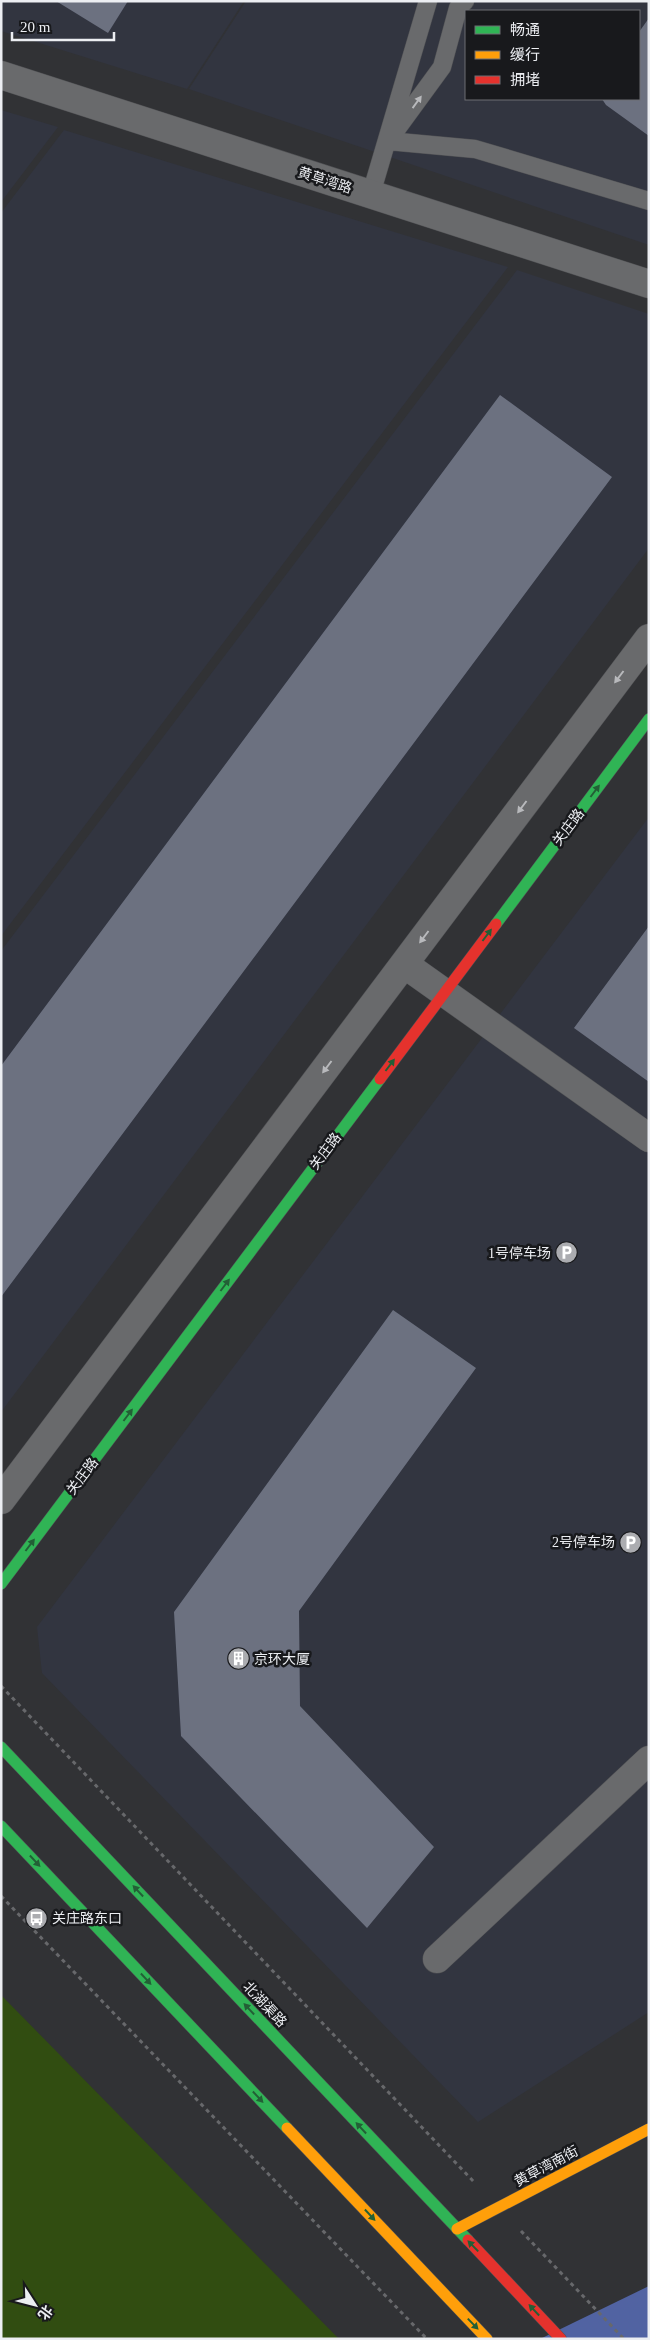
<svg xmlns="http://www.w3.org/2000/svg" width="650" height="2340" viewBox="0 0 650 2340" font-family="'Times New Roman','Noto Sans SC',serif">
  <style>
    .built { fill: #323540; fill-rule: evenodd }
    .green { fill: #314d11 }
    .water { fill: #5163a2 }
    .building { fill: #6c7180 }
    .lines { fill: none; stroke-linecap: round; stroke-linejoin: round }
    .lane-casing { stroke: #505154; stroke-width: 19 }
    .street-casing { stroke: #505154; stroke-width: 29 }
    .fast-casing { stroke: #505154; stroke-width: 12 }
    .slow-casing { stroke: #505154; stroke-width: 12 }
    .jam-casing { stroke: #505154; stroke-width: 12 }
    .path { stroke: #67686b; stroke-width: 3; stroke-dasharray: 4 4; stroke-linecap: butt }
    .lane { stroke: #696a6c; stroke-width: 18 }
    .street { stroke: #696a6c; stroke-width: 28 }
    .fast { stroke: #30b455; stroke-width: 11 }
    .slow { stroke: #ff9f0a; stroke-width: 11 }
    .jam { stroke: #e5322d; stroke-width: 11 }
    .oneway { fill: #b8b9bc }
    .oneway2 { fill: #235f36 }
    .labels { text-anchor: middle; stroke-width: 5; stroke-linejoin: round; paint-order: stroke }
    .street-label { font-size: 14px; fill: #eceef2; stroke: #18191c }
    .poi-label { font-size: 14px; fill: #eceef2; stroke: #18191c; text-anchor: end }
  </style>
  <rect width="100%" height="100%" fill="#313235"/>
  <path class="built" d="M1,1H244L187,89L1,31Z
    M246,1H649V245L189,89ZM466,11H639V99H466Z
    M1,110L58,127L1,202Z
    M64,130L508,267L1,936V213Z
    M517,270L649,314V548L1,1412V951Z
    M649,817V2012L478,2122L42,1673L37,1627Z"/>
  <path class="green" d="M1,1995L339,2339H1Z"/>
  <path class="water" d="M649,2286V2339H540Z"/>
  <path class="building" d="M56,1H128L108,33Z
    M649,18V136L606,105L602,99H639V32Z
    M500,395L612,477L1,1297V1066Z
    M649,926V1082L574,1028Z
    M393,1310L476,1368L299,1611L300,1706L434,1847L367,1928L181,1736L174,1612Z"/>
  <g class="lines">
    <defs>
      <path id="lane" d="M396,130L442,67L458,8L465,1
        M388,141L475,149L649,201
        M371,194L428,1"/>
      <path id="street" d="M1,75L649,284
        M404,964L649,1138
        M1,1500L649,638
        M437,1959L649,1760"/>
      <path id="fast" d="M496,924L649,719
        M1,1584L380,1079
        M1,1747L468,2240
        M1,1826L287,2128"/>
      <path id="slow" d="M287,2128L487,2339
        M457,2229L649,2129"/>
      <path id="jam" d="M380,1079L496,924
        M468,2240L561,2339"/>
    </defs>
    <use href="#lane" class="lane-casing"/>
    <use href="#street" class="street-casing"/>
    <use href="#fast" class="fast-casing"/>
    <use href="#slow" class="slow-casing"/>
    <use href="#jam" class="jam-casing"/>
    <path class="path" d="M1,1686L475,2183
      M1,1896L427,2339
      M521,2231L624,2339"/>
    <use href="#lane" class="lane"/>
    <use href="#street" class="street"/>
    <use href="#fast" class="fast"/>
    <use href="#slow" class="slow"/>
    <use href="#jam" class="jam"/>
  </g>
  <defs><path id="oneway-solid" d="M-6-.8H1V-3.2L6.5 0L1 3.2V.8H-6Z" transform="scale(1.25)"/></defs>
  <g class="oneway">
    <use href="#oneway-solid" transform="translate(417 102) rotate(-54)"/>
    <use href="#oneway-solid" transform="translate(619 677) rotate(127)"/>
    <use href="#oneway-solid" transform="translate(522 807) rotate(127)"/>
    <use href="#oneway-solid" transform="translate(424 937) rotate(127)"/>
    <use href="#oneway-solid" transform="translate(327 1067) rotate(127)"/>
  </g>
  <g class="oneway2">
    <use href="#oneway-solid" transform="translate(595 791) rotate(-53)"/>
    <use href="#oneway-solid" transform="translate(487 935) rotate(-53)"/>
    <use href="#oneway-solid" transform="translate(390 1065) rotate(-53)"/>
    <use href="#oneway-solid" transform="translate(225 1285) rotate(-53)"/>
    <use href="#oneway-solid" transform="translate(128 1415) rotate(-53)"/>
    <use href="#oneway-solid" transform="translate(30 1545) rotate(-53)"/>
    <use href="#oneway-solid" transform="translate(35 1861) rotate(47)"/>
    <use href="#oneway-solid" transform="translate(138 1891) rotate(-133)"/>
    <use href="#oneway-solid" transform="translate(146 1979) rotate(47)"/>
    <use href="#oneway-solid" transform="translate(249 2009) rotate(-133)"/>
    <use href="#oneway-solid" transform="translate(258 2097) rotate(47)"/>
    <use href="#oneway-solid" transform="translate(361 2128) rotate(-133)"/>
    <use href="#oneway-solid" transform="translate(370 2215) rotate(47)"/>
    <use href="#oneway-solid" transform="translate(473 2246) rotate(-134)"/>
    <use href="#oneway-solid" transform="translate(534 2310) rotate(-133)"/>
    <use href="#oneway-solid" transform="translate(473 2324) rotate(46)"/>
  </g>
  <defs>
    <symbol id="parking-disc" viewBox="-11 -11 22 22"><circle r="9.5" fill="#abacb0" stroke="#18191c"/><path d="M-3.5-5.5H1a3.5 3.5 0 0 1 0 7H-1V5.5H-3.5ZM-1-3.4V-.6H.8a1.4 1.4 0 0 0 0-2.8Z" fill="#fff"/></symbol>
    <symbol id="building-disc" viewBox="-11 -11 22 22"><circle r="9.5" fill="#abacb0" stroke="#18191c"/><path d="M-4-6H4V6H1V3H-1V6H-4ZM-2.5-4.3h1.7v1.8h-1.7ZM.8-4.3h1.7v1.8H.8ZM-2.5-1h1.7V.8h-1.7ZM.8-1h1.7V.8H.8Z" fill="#fff"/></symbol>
    <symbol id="bus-disc" viewBox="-11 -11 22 22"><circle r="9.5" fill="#abacb0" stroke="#18191c"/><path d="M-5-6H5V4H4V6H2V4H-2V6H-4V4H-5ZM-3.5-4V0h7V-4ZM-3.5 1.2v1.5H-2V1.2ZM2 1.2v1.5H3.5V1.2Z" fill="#fff"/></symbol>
  </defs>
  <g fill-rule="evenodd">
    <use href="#parking-disc" x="554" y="1240" width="25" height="25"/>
    <use href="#parking-disc" x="618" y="1530" width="25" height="25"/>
    <use href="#building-disc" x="226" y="1646" width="25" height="25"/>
    <use href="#bus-disc" x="24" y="1906" width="25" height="25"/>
  </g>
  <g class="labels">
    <g class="street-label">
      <text transform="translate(325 180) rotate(18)" y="5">黄草湾路</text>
      <text transform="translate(568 827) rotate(-53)" y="5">关庄路</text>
      <text transform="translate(325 1151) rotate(-53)" y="5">关庄路</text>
      <text transform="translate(82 1476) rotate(-53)" y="5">关庄路</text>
      <text transform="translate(265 2004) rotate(47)" y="5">北湖渠路</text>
      <text transform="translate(546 2166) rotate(-28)" y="5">黄草湾南街</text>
    </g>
    <g class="poi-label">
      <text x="551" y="1258">1号停车场</text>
      <text x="615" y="1547">2号停车场</text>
      <text x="254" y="1664" text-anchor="start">京环大厦</text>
      <text x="52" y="1923" text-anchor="start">关庄路东口</text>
    </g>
  </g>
  <rect width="650" height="2340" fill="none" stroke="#eceef2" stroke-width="5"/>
  <rect x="465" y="10" width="175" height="90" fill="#18191c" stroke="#6d6e72"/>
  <rect x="475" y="26" width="25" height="8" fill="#30b455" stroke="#6d6e72"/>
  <text x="510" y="35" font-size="15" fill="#eceef2">畅通</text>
  <rect x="475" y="51" width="25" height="8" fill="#ff9f0a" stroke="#6d6e72"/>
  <text x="510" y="60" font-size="15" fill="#eceef2">缓行</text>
  <rect x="475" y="76" width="25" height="8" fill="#e5322d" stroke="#6d6e72"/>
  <text x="510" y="85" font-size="15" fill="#eceef2">拥堵</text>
  <g transform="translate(35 2305) rotate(126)" stroke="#18191c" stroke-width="4" paint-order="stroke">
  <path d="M0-4L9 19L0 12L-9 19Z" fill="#eceef2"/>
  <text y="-8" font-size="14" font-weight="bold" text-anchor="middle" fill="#eceef2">北</text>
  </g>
  <path d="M12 32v8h102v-8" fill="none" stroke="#eceef2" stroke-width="2.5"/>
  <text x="20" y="32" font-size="15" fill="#eceef2" stroke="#18191c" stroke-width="4" paint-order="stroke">20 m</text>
</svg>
